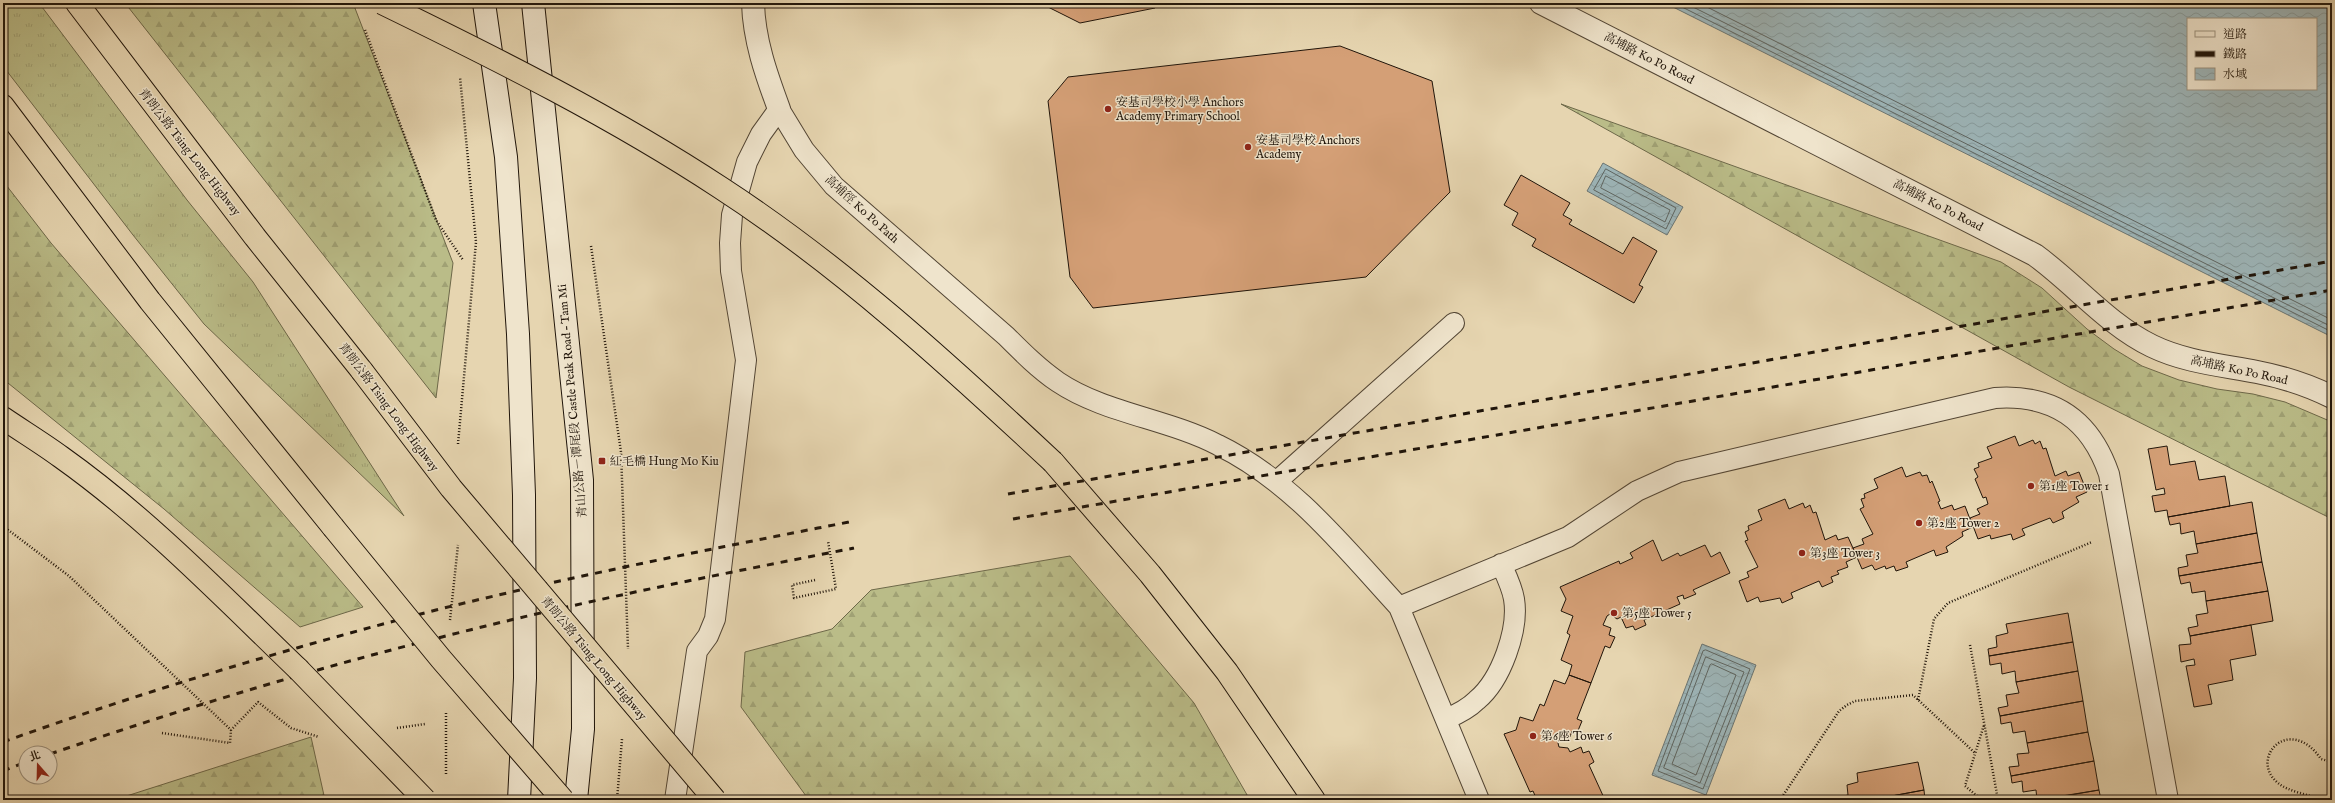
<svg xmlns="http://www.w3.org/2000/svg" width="2335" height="803" viewBox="0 0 2335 803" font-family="'IM FELL English','Noto Serif TC',serif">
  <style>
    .grass { fill: url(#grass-tufts); stroke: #6d6849 }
    .forest { fill: url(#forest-firs); stroke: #6d6849 }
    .water { fill: url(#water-waves); stroke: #6b7572; fill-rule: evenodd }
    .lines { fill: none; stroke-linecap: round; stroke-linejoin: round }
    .shore { stroke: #5e6561; stroke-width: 1 }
    .building { fill: #d49f76; stroke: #20150a }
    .lane-casing { stroke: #524534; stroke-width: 22 }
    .street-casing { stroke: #524534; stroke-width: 24 }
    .secondary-casing { stroke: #20150a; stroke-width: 24 }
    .highway-casing { stroke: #20150a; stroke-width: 24 }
    .path { stroke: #20150a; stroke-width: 2.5; stroke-dasharray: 1 2; stroke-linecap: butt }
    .lane { stroke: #efe4cc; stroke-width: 20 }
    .street { stroke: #efe4cc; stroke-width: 22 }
    .secondary { stroke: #efe4cc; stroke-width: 22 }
    .highway { stroke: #e6d5b0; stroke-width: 22 }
    .rail { stroke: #20150a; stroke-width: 3; stroke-dasharray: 7 7; stroke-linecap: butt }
    .highway-bridge-casing { stroke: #20150a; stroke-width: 24; stroke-linecap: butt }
    .highway-bridge { stroke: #e6d5b0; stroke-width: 22 }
    .poi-dot { fill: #8f2418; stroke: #efe4cc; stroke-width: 1.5 }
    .labels { text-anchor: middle; stroke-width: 3; stroke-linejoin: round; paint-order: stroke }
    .street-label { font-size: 12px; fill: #20150a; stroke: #efe4cc }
    .poi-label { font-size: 12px; fill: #20150a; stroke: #efe4cc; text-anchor: start }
  </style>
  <defs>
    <pattern id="grass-tufts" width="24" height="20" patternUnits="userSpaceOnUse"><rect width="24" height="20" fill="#babc88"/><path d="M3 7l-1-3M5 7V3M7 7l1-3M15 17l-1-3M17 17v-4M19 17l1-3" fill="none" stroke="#a0a174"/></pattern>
    <pattern id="forest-firs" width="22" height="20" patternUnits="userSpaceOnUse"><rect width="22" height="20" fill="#babc88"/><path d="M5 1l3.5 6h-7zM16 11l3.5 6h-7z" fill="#a0a174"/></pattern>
    <pattern id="water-waves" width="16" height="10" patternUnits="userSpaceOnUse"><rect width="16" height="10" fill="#9db5b8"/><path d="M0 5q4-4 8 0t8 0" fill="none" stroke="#879b9d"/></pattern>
  </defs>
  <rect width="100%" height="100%" fill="#e6d5b0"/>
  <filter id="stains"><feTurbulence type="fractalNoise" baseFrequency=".005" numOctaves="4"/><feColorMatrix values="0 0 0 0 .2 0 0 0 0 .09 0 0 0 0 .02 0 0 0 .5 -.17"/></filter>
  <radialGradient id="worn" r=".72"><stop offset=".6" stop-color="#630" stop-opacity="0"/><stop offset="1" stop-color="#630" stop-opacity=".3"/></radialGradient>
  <path class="grass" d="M3,3H39L187,200L253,282L404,516L204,324L133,235L3,66Z"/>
  <path class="forest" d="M125,3H353L453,263L436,398Z
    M1561,104L2001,262L2042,288L2087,329L2114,349L2142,366L2179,380L2217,389L2253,394L2285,402L2332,422V519L2069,387Z
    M3,181L51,243L363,607L300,627L164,509L3,379Z
    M1070,556L1194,703L1250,800H809L741,707L745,652L832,629L871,590Z
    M311,737L325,800H114Z"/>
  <path class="water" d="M1665,3H2332V337ZM2188,19H2316V89H2188Z
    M1603,163L1683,207L1667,235L1587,191Z
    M1702,644L1756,665L1706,795L1652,775Z"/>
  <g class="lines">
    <path class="shore" d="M1674,3L2332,332
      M1685,3L2332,327
      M1699,3L2332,320
      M1606,169L1676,208L1666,229L1594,190Z
      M1606,176L1670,210L1665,222L1601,188Z
      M1706,650L1750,669L1703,789L1658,771L1703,651Z
      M1706,657L1744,672L1700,783L1664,768Z
      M1712,664L1736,675L1696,775L1672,764L1710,665Z"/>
  </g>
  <path class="building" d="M1040,3H1157L1155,8L1080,23Z
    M1340,46L1432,81L1450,192L1366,277L1093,308L1070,277L1048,101L1068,77Z
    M1521,175L1570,203L1563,215L1572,220L1569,224L1623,254L1633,237L1657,251L1639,285L1643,287L1634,303L1532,246L1536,239L1512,225L1518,213L1504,205Z
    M2015,436L2019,446L2033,440L2035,444L2040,441L2043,449L2046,448L2055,476L2066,471L2068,476L2079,472L2087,492L2076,497L2079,502L2062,512L2064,518L2053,523L2050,518L2022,529L2025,535L2013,540L2011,534L1991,539L1990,535L1978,539L1970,518L1980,514L1977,509L1988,504L1986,497L1983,498L1975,479L1978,477L1974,469L1979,467L1978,463L1992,458L1987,447Z
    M2167,446L2170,465L2195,461L2199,480L2225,476L2230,506L2168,517L2167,510L2155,512L2152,496L2165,494L2164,488L2156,490L2148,449Z
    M1902,467L1906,477L1920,472L1922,476L1927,475L1930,483L1932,481L1940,501L1938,502L1941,509L1952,505L1954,510L1965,506L1973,527L1962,532L1963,536L1946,547L1948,552L1936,556L1934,550L1906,562L1908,567L1896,571L1894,566L1886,569L1885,566L1875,570L1872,565L1862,569L1853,548L1864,544L1862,539L1873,534L1860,509L1864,507L1861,499L1865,498L1864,494L1878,488L1874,479Z
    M1785,499L1789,509L1803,503L1805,508L1810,505L1813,513L1816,512L1825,540L1836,535L1838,540L1848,537L1857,557L1846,562L1848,567L1837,571L1839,574L1831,577L1833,582L1822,587L1819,581L1791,593L1793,598L1782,603L1780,598L1760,602L1758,597L1747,602L1739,581L1749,577L1747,572L1758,567L1745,541L1748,540L1745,532L1749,530L1748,526L1762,520L1758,510Z
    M2252,502L2257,533L2196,544L2194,531L2181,534L2180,523L2170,525L2168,517Z
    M2257,533L2262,562L2179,576L2178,568L2188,566L2186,555L2198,553L2196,544Z
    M1653,540L1662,561L1678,553L1680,556L1705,545L1711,557L1720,552L1730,573L1693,590L1696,594L1684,599L1683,595L1677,597L1680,604L1644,620L1646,625L1635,630L1633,626L1626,628L1621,617L1617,619L1610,614L1607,616L1603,625L1611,628L1609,635L1615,637L1610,648L1605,646L1591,683L1569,675L1572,665L1561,660L1570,635L1567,633L1573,616L1561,611L1566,599L1560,587L1619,561L1620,564L1633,558L1630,553Z
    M2262,562L2268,591L2206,601L2205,591L2192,593L2190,582L2181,584L2179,576Z
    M2268,591L2273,621L2190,636L2188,628L2198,626L2196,615L2208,613L2206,601Z
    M2068,613L2073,642L1989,656L1988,649L1997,647L1996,636L2008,633L2006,624Z
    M2251,625L2256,655L2230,660L2233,680L2208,685L2212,704L2194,707L2186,666L2195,665L2194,659L2181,662L2179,645L2191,644L2190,636Z
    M2073,642L2078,671L2016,682L2015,671L2002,674L2001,663L1990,665L1989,656Z
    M2078,671L2083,701L2000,716L1998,708L2008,706L2006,695L2019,693L2016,682Z
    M1569,675L1591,683L1577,719L1582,721L1577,733L1572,731L1570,737L1561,734L1558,743L1559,747L1568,748L1570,752L1581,747L1583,753L1589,751L1594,762L1589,765L1605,800H1537L1533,791L1530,792L1504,734L1516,730L1520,717L1533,721L1540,704L1544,706L1554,680L1565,684Z
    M2083,701L2088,732L2027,743L2025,731L2013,733L2011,722L2001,724L2000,716Z
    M2088,732L2094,761L2011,776L2009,767L2019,766L2017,754L2029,753L2027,743Z
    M2094,761L2099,790L2037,800L2036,790L2023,792L2022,781L2012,783L2011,776Z
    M1918,762L1924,790L1870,800H1839V797L1848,795L1847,785L1858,782L1857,773Z
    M1924,790L1925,800H1870Z
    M2099,790L2101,800H2042Z"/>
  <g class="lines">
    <defs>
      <path id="lane" d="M1276,482L1454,323
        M1446,719C1458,714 1468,709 1477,700C1501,680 1519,630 1514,599C1512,587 1506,575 1501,564
        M675,800L697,651L708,636L715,619L746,360L731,271L730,243L732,215L747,162L761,134L779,109L804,150L834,186L1006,336C1023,353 1039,369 1058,382C1104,413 1168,419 1218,445C1292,481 1344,547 1399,607
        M1479,800L1399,607L1568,537L1637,491L1679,472L1995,398C2053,394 2090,419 2109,474L2168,800"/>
      <path id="street" d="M753,3C754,40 766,74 779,109
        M1541,3L2035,255C2075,284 2107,324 2152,346C2185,362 2221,365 2257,372C2283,377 2308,385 2332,397"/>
      <path id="secondary" d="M484,3L506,157L518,334L524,495L525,678L519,800
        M533,3L582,480L583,729L576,800"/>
      <path id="highway" d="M77,3L255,237L362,371
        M3,106L150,301L333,527
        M3,418C22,431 42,443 61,457C147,518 222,596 298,669
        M1053,462L1150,574L1227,672L1314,800"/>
    </defs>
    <use href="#lane" class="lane-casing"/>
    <use href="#street" class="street-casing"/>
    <use href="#secondary" class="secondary-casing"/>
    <use href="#highway" class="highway-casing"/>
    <path class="path" d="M365,30L436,220L463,260
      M591,246L621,452L628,649
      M458,444L476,242L460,77
      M3,526L69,576L231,730L258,702L291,728L319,737
      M815,580L792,585L794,598L836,589L828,541
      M450,620L458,545
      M1970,645L1998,800
      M1918,700L1934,619L1948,603L2092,542
      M446,713V776
      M2332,722L2330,725H2332
      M397,728L425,724
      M162,733L230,743L231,730
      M617,800L622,739
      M1780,800L1839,711L1847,705L1855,701L1913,695L1975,753
      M1982,800L1965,786L1984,725
      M2324,800C2310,795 2289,792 2278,783C2248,759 2289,713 2321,759L2332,762"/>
    <use href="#lane" class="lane"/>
    <use href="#street" class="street"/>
    <use href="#secondary" class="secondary"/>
    <use href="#highway" class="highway"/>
    <path class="rail" d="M1008,494L2332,261
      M1013,519L2332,290
      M3,742C145,691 290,648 436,610C573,576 711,549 849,522
      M50,754C179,710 309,670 442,637C578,602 716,575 854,548
      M3,771L26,762"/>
    <defs>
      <path id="highway-bridge" d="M382,3C497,59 613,117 721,188C841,266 948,364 1053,462
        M362,371L451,488L715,800
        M333,527L441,659L563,800
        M298,669L425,800"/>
    </defs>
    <use href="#highway-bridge" class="highway-bridge-casing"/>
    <use href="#highway-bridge" class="highway-bridge"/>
  </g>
  <g class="poi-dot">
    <circle cx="1108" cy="109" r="4"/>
    <circle cx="1248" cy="147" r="4"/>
    <rect x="598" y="457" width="8" height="8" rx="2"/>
    <circle cx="2031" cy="486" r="4"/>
    <circle cx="1919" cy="523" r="4"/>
    <circle cx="1802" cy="553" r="4"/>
    <circle cx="1614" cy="613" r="4"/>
    <circle cx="1533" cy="736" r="4"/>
  </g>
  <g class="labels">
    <g class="street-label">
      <text transform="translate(1649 58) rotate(27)" y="4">高埔路 Ko Po Road</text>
      <text transform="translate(190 152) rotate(52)" y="4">青朗公路 Tsing Long Highway</text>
      <text transform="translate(1938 205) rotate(27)" y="4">高埔路 Ko Po Road</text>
      <text transform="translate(862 209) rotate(42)" y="4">高埔徑 Ko Po Path</text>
      <text transform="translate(2239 370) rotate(12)" y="4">高埔路 Ko Po Road</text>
      <text transform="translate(572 401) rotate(-95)" y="4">青山公路－潭尾段 Castle Peak Road – Tam Mi</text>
      <text transform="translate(389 407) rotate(53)" y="4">青朗公路 Tsing Long Highway</text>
      <text transform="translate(594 658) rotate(50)" y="4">青朗公路 Tsing Long Highway</text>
    </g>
    <g class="poi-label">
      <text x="1116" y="106">安基司學校小學 Anchors<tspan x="1116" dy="14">Academy Primary School</tspan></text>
      <text x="1256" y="144">安基司學校 Anchors<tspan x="1256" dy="14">Academy</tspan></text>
      <text x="610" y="465">紅毛橋 Hung Mo Kiu</text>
      <text x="2039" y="490">第1座 Tower 1</text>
      <text x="1927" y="527">第2座 Tower 2</text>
      <text x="1810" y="557">第3座 Tower 3</text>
      <text x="1622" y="617">第5座 Tower 5</text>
      <text x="1541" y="740">第6座 Tower 6</text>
    </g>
  </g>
  <rect width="2335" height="803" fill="none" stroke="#e6d5b0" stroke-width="16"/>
  <rect x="4" y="4" width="2327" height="795" fill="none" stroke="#20150a" stroke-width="2"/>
  <rect x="8" y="8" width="2319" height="787" fill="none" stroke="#20150a"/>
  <rect x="2187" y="18" width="130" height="72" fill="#efe4cc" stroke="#9c917e"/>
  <rect x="2195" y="31" width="20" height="6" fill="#efe4cc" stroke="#9c917e"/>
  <text x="2223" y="38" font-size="12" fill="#20150a">道路</text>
  <rect x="2195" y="51" width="20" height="6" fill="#20150a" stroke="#9c917e"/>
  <text x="2223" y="58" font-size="12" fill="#20150a">鐵路</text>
  <rect x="2195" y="68" width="20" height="12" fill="url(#water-waves)" stroke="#9c917e"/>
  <text x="2223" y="78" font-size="12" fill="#20150a">水域</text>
  <g transform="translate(38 765) rotate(340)"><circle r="19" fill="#efe4cc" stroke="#9c917e"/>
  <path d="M0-3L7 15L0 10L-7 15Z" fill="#8f2418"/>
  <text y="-6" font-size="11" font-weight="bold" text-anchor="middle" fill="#20150a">北</text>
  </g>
  <rect width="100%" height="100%" filter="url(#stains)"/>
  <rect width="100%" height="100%" fill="url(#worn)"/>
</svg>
